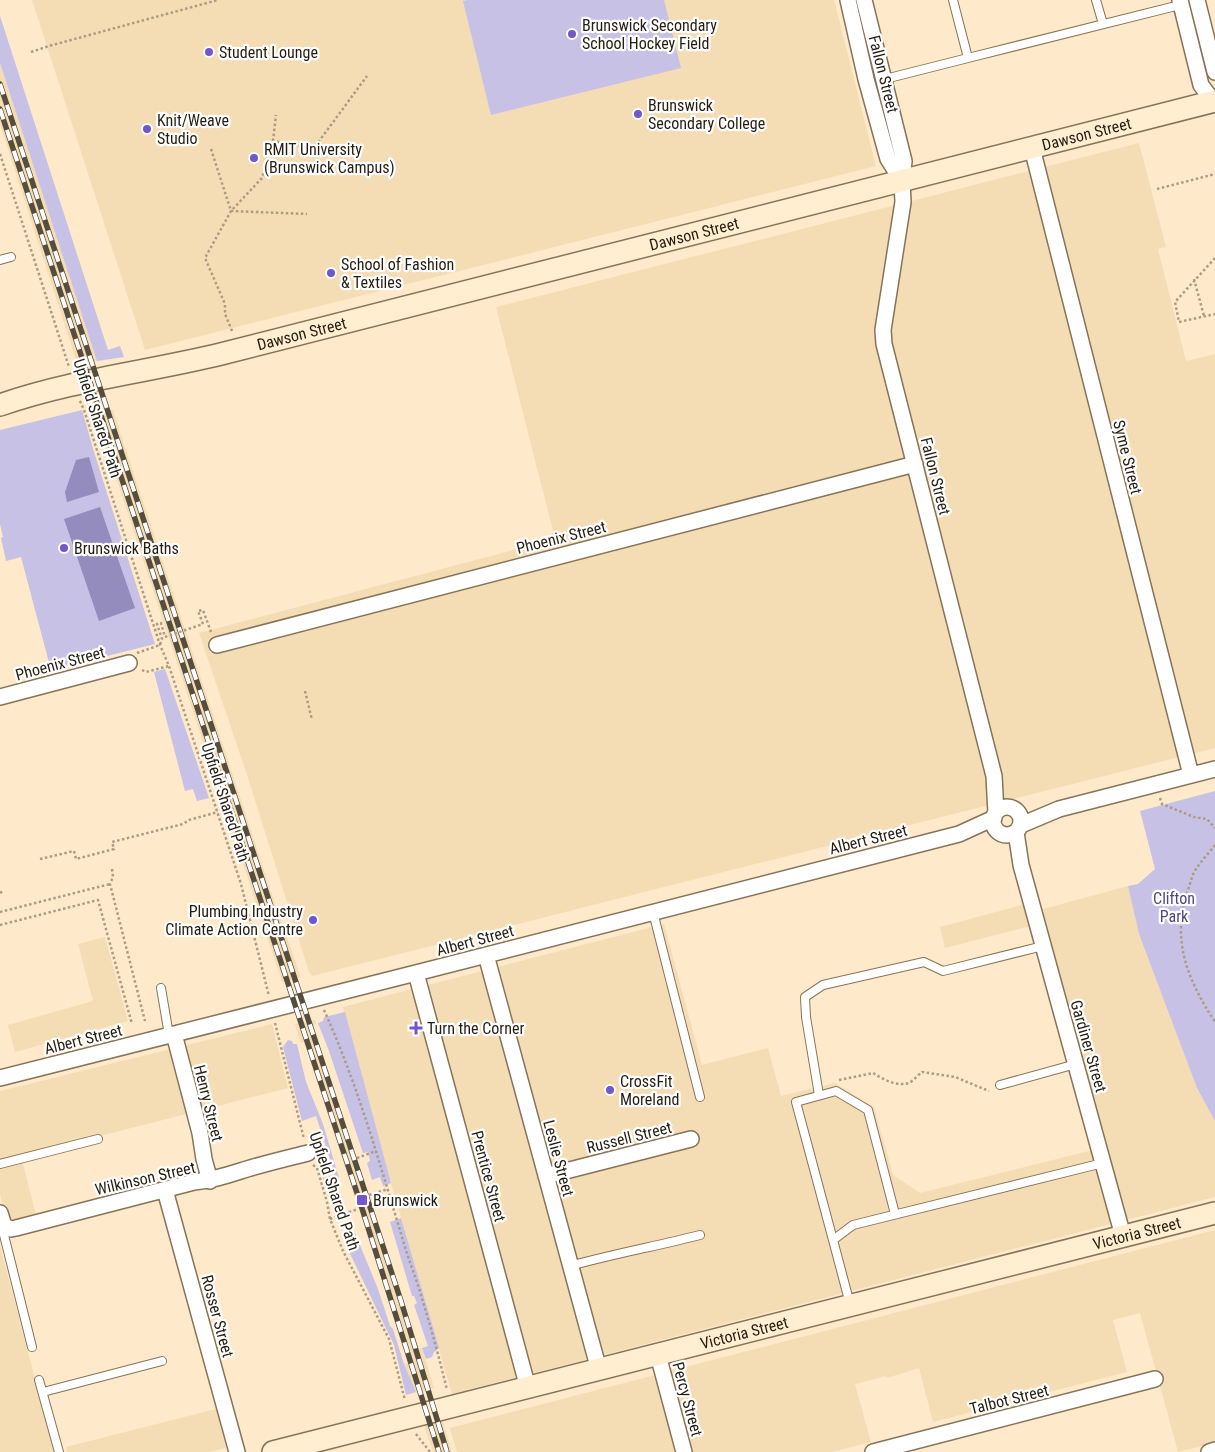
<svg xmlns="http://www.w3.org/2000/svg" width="1215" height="1452" viewBox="0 0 1215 1452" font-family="'Roboto Condensed',sans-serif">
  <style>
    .built { fill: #f4dcb5 }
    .green { fill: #c6c1e5 }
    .water { fill: #938cbd }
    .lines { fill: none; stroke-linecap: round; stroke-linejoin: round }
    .lane-casing { stroke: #867458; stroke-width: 10 }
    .street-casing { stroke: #867458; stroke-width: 18 }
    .secondary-casing { stroke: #867458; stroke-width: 24 }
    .path { stroke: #ac9c84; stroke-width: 2.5; stroke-dasharray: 2.5 2.5; stroke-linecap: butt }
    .lane { stroke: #fff; stroke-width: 8 }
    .street { stroke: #fff; stroke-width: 15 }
    .secondary { stroke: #ffeed0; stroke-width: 21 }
    .rail-casing { stroke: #574d3c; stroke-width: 5.5 }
    .rail { stroke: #fff; stroke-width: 4; stroke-dasharray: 11; stroke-linecap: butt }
    .path-bridge { stroke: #ac9c84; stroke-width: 2.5; stroke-dasharray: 2.5 2.5; stroke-linecap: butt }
    .poi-dot { fill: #7355ce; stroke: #fff; stroke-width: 2 }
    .labels { text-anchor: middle; stroke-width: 4.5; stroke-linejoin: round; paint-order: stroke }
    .poi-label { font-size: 16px; fill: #241d11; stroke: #fff; text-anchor: start }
    .street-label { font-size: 16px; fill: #241d11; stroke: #fff }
    .park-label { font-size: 16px; fill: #514583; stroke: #fff }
  </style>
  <rect width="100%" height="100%" fill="#fee9ca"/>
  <path class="built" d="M32,0H834L876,166L145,350Z
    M0,63L48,207L97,361L78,366L0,124Z
    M1139,143L1166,247L1158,249L1186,361L1215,354V748L312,976L309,972L247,775L199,633L555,539L496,307Z
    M93,407L113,410L277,910L301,977L282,982Z
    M1128,886L1139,934L1197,1088L1215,1121V1197L452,1394L379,1142L343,1007L664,924L702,1065L768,1048L781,1096L835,1083L874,1107L893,1175L920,1193L1101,1148L1039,924L945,948L940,927L1033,902L1036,911Z
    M105,937L128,1021L15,1052L8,1025L93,1001L78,944Z
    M315,1020L316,1024L313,1026L419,1349L422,1348L434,1388L416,1392L404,1364L409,1363L304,1042L301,1043L295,1024Z
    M272,1024L288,1088L21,1156L37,1219L8,1226L0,1194V1091Z
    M1215,1230V1443L1178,1452L1140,1313L1113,1320L1127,1372L933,1422L919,1368L887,1378L886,1376L855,1384L871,1442L831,1452H457L450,1428Z
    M0,1246L38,1390L56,1452H0Z
    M216,1409L226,1448L210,1452H67L66,1447Z
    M442,1419L452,1452H433L424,1425Z"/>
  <path class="green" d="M468,0H664L681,68L491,115L463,1Z
    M0,16L108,350L120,346L124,357L97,361L0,63Z
    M82,410L94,452L155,644L51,670L21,557L6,561L1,538L3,537L0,524V430Z
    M165,669L209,798L197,801L193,789L185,791L154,672Z
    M1215,791V1121L1197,1088L1139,934L1128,886L1138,884L1155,869L1140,811Z
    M345,1012L391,1183L383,1186L380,1177L372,1180L367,1163L370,1161L368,1152L363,1153L329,1051L318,1023L323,1021L324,1017Z
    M288,1040L292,1041L293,1044H297L306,1082L323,1124L339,1178L337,1179L338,1181L325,1185L323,1178L335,1174L316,1116L302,1121L283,1047Z
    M401,1218L439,1348L434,1352L432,1357L426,1359L422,1348L428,1346L414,1305L417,1303L414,1296H412L390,1222Z
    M355,1233L378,1289L390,1326L393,1329L404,1364L416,1392L406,1395L394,1345L342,1237Z"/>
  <path class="water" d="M89,457L99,492L67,502L65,492L76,460Z
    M100,507L135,608L99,621L64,519Z"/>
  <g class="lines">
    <defs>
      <path id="lane" d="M953,0L968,58L1184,4
        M1096,0L1103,24
        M885,79L968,58
        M0,260L11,257
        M653,912L700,1097
        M161,988L169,1035
        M1000,1085L1076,1064
        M819,1095L806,1017L805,997L823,985L924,962L943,971L1043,946
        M0,1164L98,1139
        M4,1226V1235L32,1347
        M833,1240L796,1102L836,1091L868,1110L895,1214
        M570,1266C613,1254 657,1246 700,1235
        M850,1304L833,1240L853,1225L1103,1163
        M39,1380L59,1452
        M43,1392L162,1361"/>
      <path id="street" d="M848,0L866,79L888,159L902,181
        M864,0L904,161L902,181L903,202L883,330L884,344L994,776L996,813
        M1180,0L1201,85L1215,104
        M1197,0L1215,72
        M1032,148L1191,775
        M217,645L915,464
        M0,697L129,663
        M993 821a14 14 0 1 1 28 0a14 14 0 1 1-28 0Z
        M1021,825L1059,809L1215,769
        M1016,832L1021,865L1123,1236
        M486,955L599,1370
        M416,973L528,1388
        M174,1034L200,1133L204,1159L210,1181
        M0,1078L416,973L959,834L994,818
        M546,1176L691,1139
        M165,1190L237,1452
        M0,1213L4,1226L11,1229L16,1228L194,1182C214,1180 228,1175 247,1169C267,1163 288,1158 308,1153
        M658,1355L684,1452
        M873,1452L1155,1379
        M1209,1452L1215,1450"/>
      <g id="secondary">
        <path id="s1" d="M0,405C72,380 147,372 221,354L1215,101"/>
        <path id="s2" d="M273,1452L1215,1213"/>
      </g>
    </defs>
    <use href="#lane" class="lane-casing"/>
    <use href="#street" class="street-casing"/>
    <use href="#secondary" class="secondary-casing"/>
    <path class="path" d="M31,52L49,46L218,0
      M273,141L276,115
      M211,149L231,211L307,214
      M0,154L69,367
      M1157,189L1215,174
      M1215,258L1175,302L1179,322L1215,314
      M1194,279L1204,316
      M232,331L225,314V304L205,258L231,211L262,178L273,141L314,148L367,76
      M80,401L84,410L160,645L169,666L241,884L269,996
      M203,624L198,611L203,610L211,632
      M137,653L160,645L162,639L157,624L161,623L165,637
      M142,670L146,672L169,666
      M305,691L312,720
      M1160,798L1162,804L1194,817L1207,819L1215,828
      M1215,845C1209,853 1201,861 1196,869C1192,875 1191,881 1189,887C1170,938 1187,979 1215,1022
      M40,859L74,851L76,859L114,849L112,842L183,824L189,820L218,812
      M112,869L113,877L110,884L145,1021
      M0,893L4,890
      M0,912L110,884
      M0,925L98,900L132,1024
      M324,1010C357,1083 379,1161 402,1237C408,1259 417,1280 423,1302C432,1331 440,1361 447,1390
      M275,1023L304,1139
      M839,1080L873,1073C883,1079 896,1087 909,1083C913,1081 918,1075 922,1072L955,1077L989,1091
      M357,1158L376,1151
      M313,1165L317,1168L327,1202L330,1219L343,1251L389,1339L405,1400
      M369,1195L388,1189
      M330,1219L358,1209
      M416,1434L430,1452"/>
    <use href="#lane" class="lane"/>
    <use href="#street" class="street"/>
    <use href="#secondary" class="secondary"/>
    <defs>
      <path id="rail" d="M0,84L401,1301L447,1452
        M0,109L360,1202L439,1452"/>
    </defs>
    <use href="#rail" class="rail-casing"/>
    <use href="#rail" class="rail"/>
    <path class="path-bridge" d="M165,637L203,624"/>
  </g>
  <g class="poi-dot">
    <circle cx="572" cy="34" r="5"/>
    <circle cx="209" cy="52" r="5"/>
    <circle cx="638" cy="114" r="5"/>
    <circle cx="147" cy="129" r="5"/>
    <circle cx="254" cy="158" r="5"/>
    <circle cx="331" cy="273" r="5"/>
    <circle cx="64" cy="548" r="5"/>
    <circle cx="313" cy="920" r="5"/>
    <path d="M413.5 1020.5h5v5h5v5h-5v5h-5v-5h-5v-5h5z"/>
    <circle cx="610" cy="1090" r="5"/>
    <rect x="356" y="1194" width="12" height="12" rx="2.5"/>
  </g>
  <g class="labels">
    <g class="poi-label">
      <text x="582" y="31">Brunswick Secondary<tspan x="582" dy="18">School Hockey Field</tspan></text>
      <text x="219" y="58">Student Lounge</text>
      <text x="648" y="111">Brunswick<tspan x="648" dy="18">Secondary College</tspan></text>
      <text x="157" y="126">Knit/Weave<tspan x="157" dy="18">Studio</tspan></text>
      <text x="264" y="155">RMIT University<tspan x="264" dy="18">(Brunswick Campus)</tspan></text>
      <text x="341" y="270">School of Fashion<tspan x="341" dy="18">&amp; Textiles</tspan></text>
      <text x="74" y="554">Brunswick Baths</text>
      <text x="303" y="917" text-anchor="end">Plumbing Industry<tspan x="303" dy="18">Climate Action Centre</tspan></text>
      <text x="427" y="1034">Turn the Corner</text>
      <text x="620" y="1087">CrossFit<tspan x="620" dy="18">Moreland</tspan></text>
      <text x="373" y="1206">Brunswick</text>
    </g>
    <g class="street-label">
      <text transform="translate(884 74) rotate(76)" y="6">Fallon Street</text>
      <text dy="6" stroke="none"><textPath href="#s1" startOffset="1120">Dawson Street</textPath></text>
      <text dy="6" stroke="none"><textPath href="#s1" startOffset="715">Dawson Street</textPath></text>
      <text dy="6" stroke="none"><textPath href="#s1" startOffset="310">Dawson Street</textPath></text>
      <text transform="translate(98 418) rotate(72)" y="6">Upfield Shared Path</text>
      <text transform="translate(1128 457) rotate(76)" y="6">Syme Street</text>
      <text transform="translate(936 476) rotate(76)" y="6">Fallon Street</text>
      <text transform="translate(561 537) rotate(-14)" y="6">Phoenix Street</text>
      <text transform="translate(60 663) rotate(-15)" y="6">Phoenix Street</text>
      <text transform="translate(226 802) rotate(72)" y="6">Upfield Shared Path</text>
      <text transform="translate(868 839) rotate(-14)" y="6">Albert Street</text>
      <text transform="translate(475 940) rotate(-15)" y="6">Albert Street</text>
      <text transform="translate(83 1039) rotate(-14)" y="6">Albert Street</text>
      <text transform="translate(1089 1046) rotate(74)" y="6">Gardiner Street</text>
      <text transform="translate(209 1103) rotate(76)" y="6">Henry Street</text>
      <text transform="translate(629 1137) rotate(-14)" y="6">Russell Street</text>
      <text transform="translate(559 1158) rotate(75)" y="6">Leslie Street</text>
      <text transform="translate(489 1176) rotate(75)" y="6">Prentice Street</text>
      <text transform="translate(145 1178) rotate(-13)" y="6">Wilkinson Street</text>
      <text transform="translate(335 1191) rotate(71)" y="6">Upfield Shared Path</text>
      <text dy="6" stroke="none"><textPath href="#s2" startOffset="891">Victoria Street</textPath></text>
      <text transform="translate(218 1316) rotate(75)" y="6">Rosser Street</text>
      <text dy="6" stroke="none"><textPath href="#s2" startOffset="486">Victoria Street</textPath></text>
      <text transform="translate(688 1399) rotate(75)" y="6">Percy Street</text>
      <text transform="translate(1009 1399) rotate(-14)" y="6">Talbot Street</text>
    </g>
    <g class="park-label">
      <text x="1174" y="904">Clifton<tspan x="1174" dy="18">Park</tspan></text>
    </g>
  </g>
</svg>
